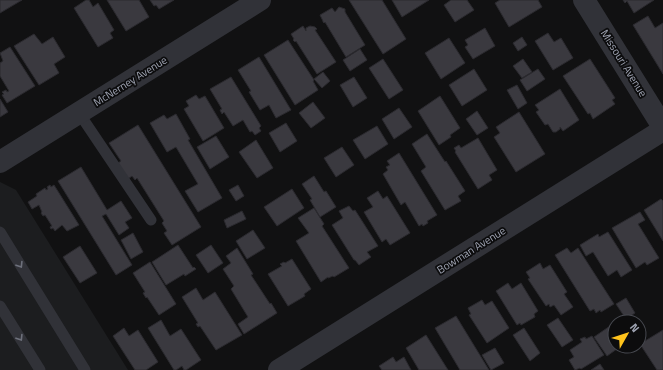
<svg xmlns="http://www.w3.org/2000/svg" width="663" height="370" viewBox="0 0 663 370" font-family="'Titillium Web',sans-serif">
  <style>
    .built { fill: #1c1d1f }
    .building { fill: #3a393f; stroke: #2b2a2f }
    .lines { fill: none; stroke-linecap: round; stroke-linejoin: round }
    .lane { stroke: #313238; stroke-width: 11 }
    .street { stroke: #313238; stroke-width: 22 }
    .oneway { stroke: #6e717c }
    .labels { text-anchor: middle; stroke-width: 3.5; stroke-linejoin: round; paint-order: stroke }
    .street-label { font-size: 11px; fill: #a0a5b4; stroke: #0c0c0d }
  </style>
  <rect width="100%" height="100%" fill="#111112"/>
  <path class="built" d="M0,182L16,190L128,370H0Z"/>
  <path class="building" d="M0,0H22L0,13Z
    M86,0H89L93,7L98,3L114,30L110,33L113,38L98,47L74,8Z
    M107,0H139L149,17L126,31Z
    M150,0H174L159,9L156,5L154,6Z
    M349,0H382L406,39L383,54Z
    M392,0H429L402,17Z
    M451,0H467L474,10L455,22L444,5Z
    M500,0H538L542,7L509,27L495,3Z
    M623,0H654L634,13L627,1L625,3Z
    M339,7L345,9V12L365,45L346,57L325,22L324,23L323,22V21L320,15L332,8L335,12Z
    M648,16L655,28L663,23V74L633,25Z
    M303,26L306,31V28L310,26L315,27L317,29L315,30L336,62L317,74L296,41L295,42L293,40L294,39L291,34Z
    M485,28L495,46L473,59L465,47L468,45L465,40Z
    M548,33L554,42L561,38L573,58L553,70L535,41Z
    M34,34L42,44L53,37L65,57L54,64L59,73L39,85L14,46Z
    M522,37L527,45L518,51L513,43Z
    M449,38L465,63L441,79L425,53Z
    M288,40L314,80L313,81L318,90L295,105L264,55Z
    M10,47L35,86L7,103L2,95L4,94L2,92L6,90L7,92L9,91L0,76V63L3,61L0,53Z
    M360,49L367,60L350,71L343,60Z
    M259,57L291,110L276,118L269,105L260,110L249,92L251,91L238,70Z
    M383,59L403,90L389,99L369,68Z
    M523,59L532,72L522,78L513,66Z
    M590,59L615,98L612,100L615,104L593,119L590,113L588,114L563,76Z
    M474,69L487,90L462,106L449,85Z
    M538,69L545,79L527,91L520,80Z
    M323,72L330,81L322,88L314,79Z
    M231,77L261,126L259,128L261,131L255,135L252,131L250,132L243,120L233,126L224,112L222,114L220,110L222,109L210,89Z
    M354,77L367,98L353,107L340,85Z
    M517,85L527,103L518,109L507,90Z
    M560,89L579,120L563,131L560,127V129L556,132H553L548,124L545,125L536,112L539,110L535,105Z
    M196,95L199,99L205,96L224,128L203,141L184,109L189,106L186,101Z
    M440,96L460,128L450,135L451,137L439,145L418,111Z
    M0,99L8,112L0,117Z
    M313,102L325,118L311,128L299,113Z
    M399,108L412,127L394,139L382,119Z
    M477,111L488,128L477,135L466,119Z
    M519,112L545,154L516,172L494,137L500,133L496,127Z
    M176,114L190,139L188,140L222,198L198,212L185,191L198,184L176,147L167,152L150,123L164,115L167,119Z
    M286,123L297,141L280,152L269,133Z
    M138,125L201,227L172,245L164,233L167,231L162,223L164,221L137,178L135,180L132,176L128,179L118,163L121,161L109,143Z
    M377,126L388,144L365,159L353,140Z
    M427,134L445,162L446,161L465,191L458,196L461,201L445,210L421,171L426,167L412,144Z
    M216,136L229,157L210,169L197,147Z
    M478,138L497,170L489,175L492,180L478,189L455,152L456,151L454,148L459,145L461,148Z
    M256,140L273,168L257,178L239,152Z
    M342,147L354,165L336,177L324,158Z
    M399,153L437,215L427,221L428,223L423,226L422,224L419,226L405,202L401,205L383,174L388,170L386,167L390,165L387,161Z
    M81,167L107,210L121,201L132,218L125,222L129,228L119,235L106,214L102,216L132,265L116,275L58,181Z
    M314,176L324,192L326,191L336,207L320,217L310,200L312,199L302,184Z
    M50,185L51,187L54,185L79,225L67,231L62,225L55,231L53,228L51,229L50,227L52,226L45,215L43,216L41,213L42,212L39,205L32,209L28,202L37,196L36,194L45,188L46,190L48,189L47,187Z
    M238,185L244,196L236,201L229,190Z
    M292,189L304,208L277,226L264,207Z
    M378,191L383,199L387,196L410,233L390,245L386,239L382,242L364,212L373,207L367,198Z
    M661,199L663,201V241L644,210Z
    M349,206L353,211L355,210L378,246L367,252L371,257L359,265L355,260H354L332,225L343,218L339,211Z
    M314,208L324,224L322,226L349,268L334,277L333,276L328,278V277L321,282L296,241L309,233L298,218Z
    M242,211L246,219L227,228L224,220Z
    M640,212L645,220L638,224L659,258L647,265L645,262L636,268L612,228Z
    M253,230L265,248L247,259L236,241Z
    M608,232L632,270L621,277L617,270L608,276L593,252L586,256L580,245L598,234L599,237Z
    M133,233L143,252L131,259L121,240Z
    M178,245L193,268L194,267L196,269L185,276L184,274L166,285L152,262Z
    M211,245L223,263L208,273L196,255Z
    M80,246L97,273L80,283L63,257Z
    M237,248L253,274L251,275L270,304L271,303L277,313L244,334L238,324L248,317L231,289L234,286L223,269L231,263L226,256Z
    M567,248L571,253L578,248L614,304L601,312L600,310L596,313L594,309L590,311L555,255Z
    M292,259L311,289L304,294L305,296L288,306L268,274L282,266L280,264L284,262L285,263Z
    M150,262L176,304L159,315L147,297L146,298L143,293L145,292L133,273Z
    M540,263L543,269L550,265L567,292L564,294L573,307L561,315L554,305L550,307L549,304L546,306L528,279L530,278L526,272Z
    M508,283L512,289L521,283L538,311L534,314L535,317L521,325L520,323L517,325L496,291Z
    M196,288L203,300L215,292L242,335L216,350L200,326L198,327L196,324L198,323L182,297Z
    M626,298L635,313L626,319L616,304Z
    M482,300L485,305L492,301L509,328L487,343L469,315L471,314L468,308Z
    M456,316L489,370H460L435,328Z
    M558,318L573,340L562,347L547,325Z
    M161,320L170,336L181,329L201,360L186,370H184L182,366L176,370H174L148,328Z
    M613,324L615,327V346H621L607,356L594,337Z
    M124,328L129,336L138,330L158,362L146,370H135L113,336Z
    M524,328L540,353L530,361L513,335Z
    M663,330V370H657L640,344Z
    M426,335L448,370H419L406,348Z
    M592,336L604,355L581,369L580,368L575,370L569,360L574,357L570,350L582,342L580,339L585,337L586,339Z
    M495,348L504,363L491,370L482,355Z
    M393,357L396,362L404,357L411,370H382L379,366Z
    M600,364L604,370H591Z"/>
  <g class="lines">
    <path class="lane" d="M79,113L151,220
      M0,232L85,370
      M0,306L40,370"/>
    <path class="street" d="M584,0L663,127
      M0,162L260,0
      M279,370L663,130"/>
  </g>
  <defs><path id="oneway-chevron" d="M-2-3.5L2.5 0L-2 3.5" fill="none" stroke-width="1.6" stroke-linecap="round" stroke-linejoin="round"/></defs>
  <g class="oneway">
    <use href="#oneway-chevron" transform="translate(20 265) rotate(58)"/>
    <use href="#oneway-chevron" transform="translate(20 338) rotate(58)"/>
  </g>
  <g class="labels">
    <g class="street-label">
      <text transform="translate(624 63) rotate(58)" y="4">Missouri Avenue</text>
      <text transform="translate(130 81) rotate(-32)" y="4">McNerney Avenue</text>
      <text transform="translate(471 250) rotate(-32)" y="4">Bowman Avenue</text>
    </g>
  </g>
  <g transform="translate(627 334) rotate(51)"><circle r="19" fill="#0c0c0d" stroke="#474950"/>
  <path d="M0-3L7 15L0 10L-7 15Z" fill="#ffc31c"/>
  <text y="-6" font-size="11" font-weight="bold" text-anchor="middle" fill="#a0a5b4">N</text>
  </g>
</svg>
